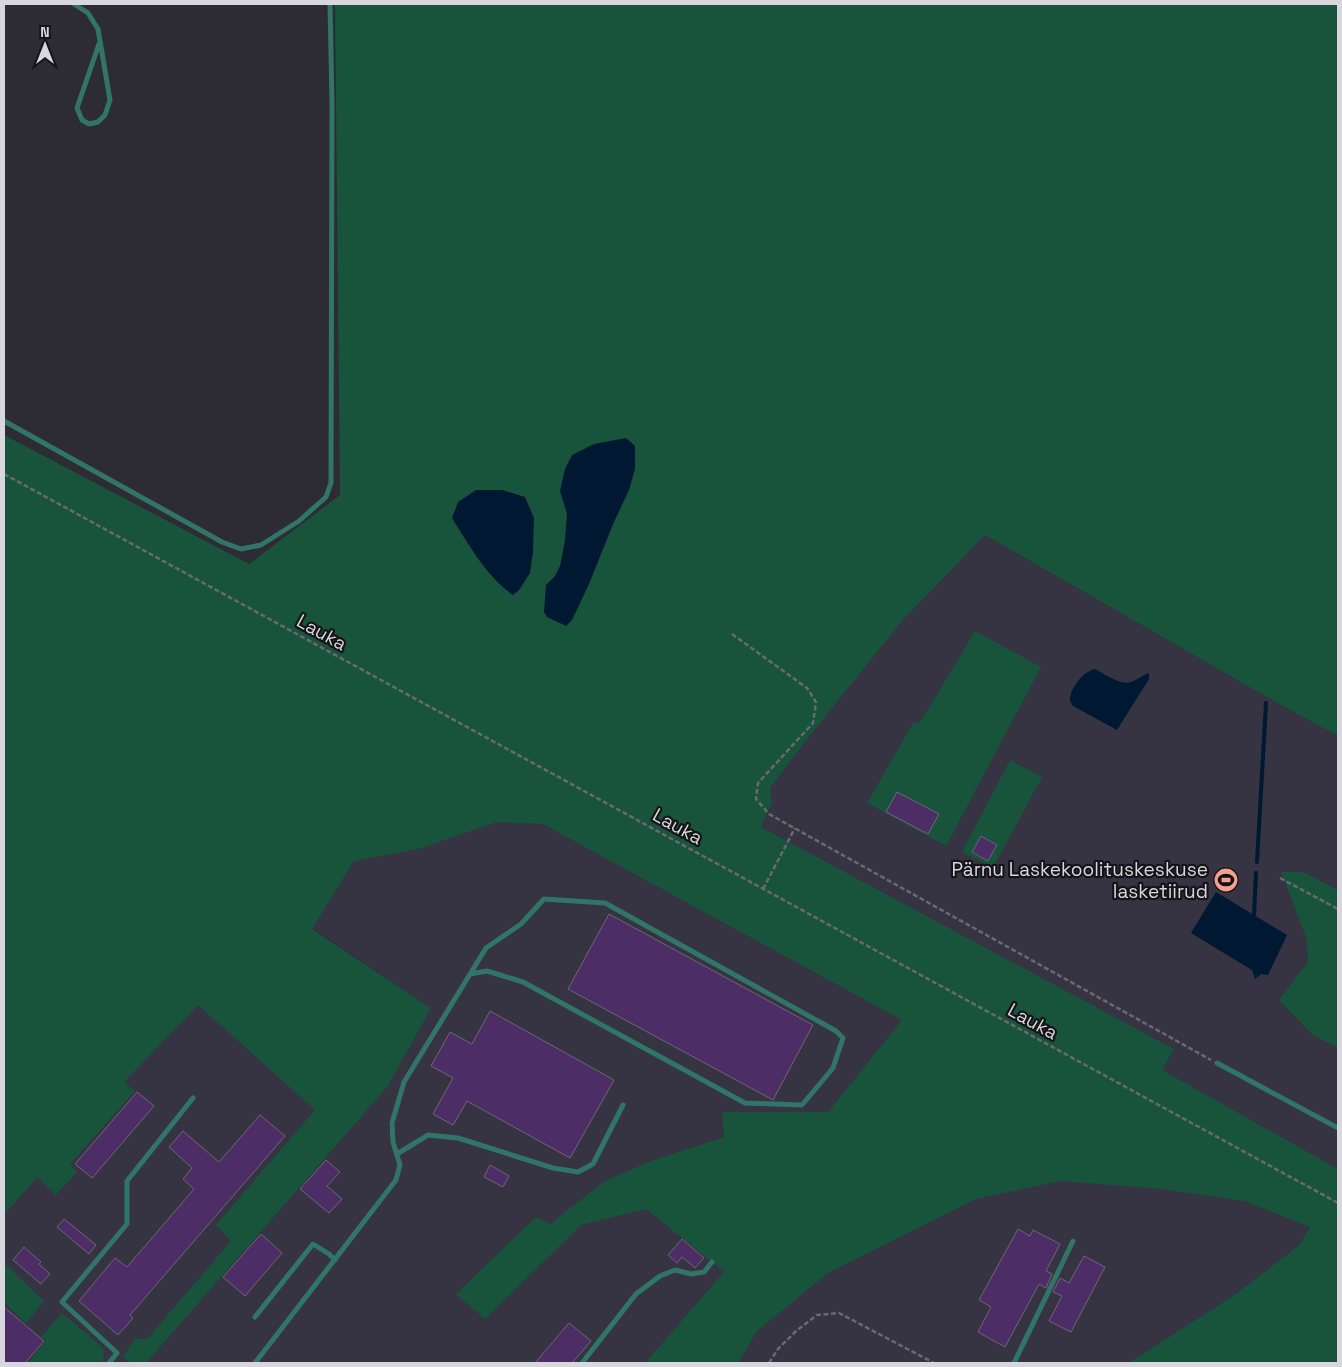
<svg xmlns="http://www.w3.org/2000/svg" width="1342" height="1367" viewBox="0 0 1342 1367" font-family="'Space Grotesk',sans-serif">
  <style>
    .built { fill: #363342 }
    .green { fill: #18543c }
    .water { fill: #001832 }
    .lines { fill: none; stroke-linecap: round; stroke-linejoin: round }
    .stream { stroke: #001832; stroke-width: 4 }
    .building { fill: #4d2d66; stroke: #6d6872 }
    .path { stroke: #6a6971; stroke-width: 2.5; stroke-dasharray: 5 2.5; stroke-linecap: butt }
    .lane { stroke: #307567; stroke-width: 5 }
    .labels { text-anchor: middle; stroke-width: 4.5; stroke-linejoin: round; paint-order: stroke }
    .street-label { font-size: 19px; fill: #d8d7dd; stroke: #151418 }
    .poi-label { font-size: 19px; fill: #d8d7dd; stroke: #151418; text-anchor: end }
  </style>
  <rect width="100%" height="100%" fill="#2d2b34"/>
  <path class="built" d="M779,350L985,535L1279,704L1338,736V1180L1299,1245L1237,1293L1129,1363H4V1151L22,1163L211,971L431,1008L312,928L368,839Z"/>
  <path class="green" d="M335,4H1338V736L1279,704L985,535L901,622L807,739L770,788L772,802L761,827L1174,1049L1162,1070L1338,1169V1363H1129L1237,1293L1299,1245L1310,1227L1245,1201L1161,1189L1061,1181L976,1199L828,1273L757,1331L738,1363H645L724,1272L646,1209L581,1225L485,1319L456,1294L536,1217L550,1224L605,1181L654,1160L724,1137L722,1112H828L902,1020L543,824L497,822L418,849L354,861L312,929L431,1008L388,1086L146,1363H131L123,1357L135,1339H147L231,1241L216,1225L315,1110L198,1005L124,1082L135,1091L70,1164L77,1172L56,1195L37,1177L4,1215V435L249,564L340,495Z
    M975,631L1041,667L946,846L867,803L913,723H920Z
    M1010,760L1042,777L993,868L962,852Z
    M1281,872H1303L1338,890V1048L1313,1035L1279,1000L1308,962L1306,937Z
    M4,1263L44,1301L26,1323L4,1303Z
    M62,1313L99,1344L104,1350L103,1361L101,1363H28L46,1340L41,1337Z"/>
  <path class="water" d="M626,438L635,446V469L629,490L614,522L589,584L572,620L566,626L547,617L544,612L546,585L555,576L560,566L565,540L567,514L560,491L565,469L572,455L594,444Z
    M476,490H502L525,497L534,518L533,552L530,573L519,590L513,595C486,576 469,545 452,518L458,502Z
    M1094,669C1104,673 1120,686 1131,682C1138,680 1142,675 1149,673V679L1117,730L1073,706L1070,701C1070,688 1082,673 1094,669Z
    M1216,892L1287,935L1268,975L1261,974L1255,979L1252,970L1191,933Z"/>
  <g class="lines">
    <path class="stream" d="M1257,862L1266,703
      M1254,915L1256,873"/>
  </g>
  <path class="building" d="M897,792L939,814L928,834L886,812Z
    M981,836L997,845L988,861L972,852Z
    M609,914L813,1025L773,1100L568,989Z
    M490,1011L614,1080L570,1158L467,1101L453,1125L433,1114L453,1078L431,1066L450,1032L472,1044Z
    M137,1092L154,1106L92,1178L75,1164Z
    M260,1115L285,1136L130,1315L133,1318L118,1335L79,1301L115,1258L127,1267L194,1189L183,1179L192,1168L169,1147L183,1131L219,1162Z
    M326,1160L340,1172L327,1186L342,1199L329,1213L300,1189Z
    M490,1165L509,1176L503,1187L484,1177Z
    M64,1219L96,1245L89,1254L57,1227Z
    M1018,1229L1030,1236L1033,1230L1060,1244L1046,1271L1052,1274L1046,1288L1039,1284L1005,1347L978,1332L991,1307L979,1300Z
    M261,1234L282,1253L245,1296L223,1277Z
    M682,1239L704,1258L695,1268L682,1257L677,1263L668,1255Z
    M24,1247L41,1262L39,1264L50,1274L41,1284L13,1260Z
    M1084,1256L1105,1267L1071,1332L1049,1321L1062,1296L1053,1292L1060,1278L1069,1283Z
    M4,1307L44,1341L25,1363H4Z
    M569,1323L591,1341L572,1363H535Z"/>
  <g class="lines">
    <path class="path" d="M4,474L1338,1203
      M732,634L807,688L816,702L813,723L758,783L756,799L769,814L1211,1060
      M1280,878L1338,909
      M763,889L795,828
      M769,1363L778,1349L796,1331L817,1315L839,1313L934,1363"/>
    <path class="lane" d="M74,4L88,13L98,29L110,100L105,115L98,122L89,124L82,120L77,108L99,44
      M4,421L222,542L241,549L261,545L299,521L326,497L331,483L332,103L330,4
      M1217,1063L1338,1128
      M397,1154L428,1135L458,1138L553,1168L578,1172L593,1164L623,1105
      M255,1317L313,1244L329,1254L335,1260
      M109,1363L117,1353L62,1302L127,1224V1181L193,1098
      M255,1363L396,1180L400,1165L393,1142L392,1123L404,1082L486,948L521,924L544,899L605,903L836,1031L843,1038L833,1068L802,1105L745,1103L523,982L487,971L470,974
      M582,1363L636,1294L660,1276L675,1270L691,1274L704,1272L712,1262
      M1014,1363L1073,1241"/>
  </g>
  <defs>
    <symbol id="stadium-disc" viewBox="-11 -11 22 22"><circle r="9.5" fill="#f59d8e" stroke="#151418"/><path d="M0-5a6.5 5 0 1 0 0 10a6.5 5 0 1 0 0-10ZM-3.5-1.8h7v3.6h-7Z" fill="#111"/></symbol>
  </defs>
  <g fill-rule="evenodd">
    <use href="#stadium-disc" x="1212" y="866" width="28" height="28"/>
  </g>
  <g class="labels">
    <g class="street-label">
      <text transform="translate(322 632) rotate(29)" y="7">Lauka</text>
      <text transform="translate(678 826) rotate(29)" y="7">Lauka</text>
      <text transform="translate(1033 1021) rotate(29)" y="7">Lauka</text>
    </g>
    <g class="poi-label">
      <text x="1208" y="876">Pärnu Laskekoolituskeskuse<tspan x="1208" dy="22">lasketiirud</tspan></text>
    </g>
  </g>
  <rect width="1342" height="1367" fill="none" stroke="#d8d7dd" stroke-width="10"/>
  <g transform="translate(45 45)" stroke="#151418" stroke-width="4" paint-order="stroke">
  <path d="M0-4L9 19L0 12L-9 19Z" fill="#d8d7dd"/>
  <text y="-8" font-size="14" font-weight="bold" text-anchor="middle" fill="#d8d7dd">N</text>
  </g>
</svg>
